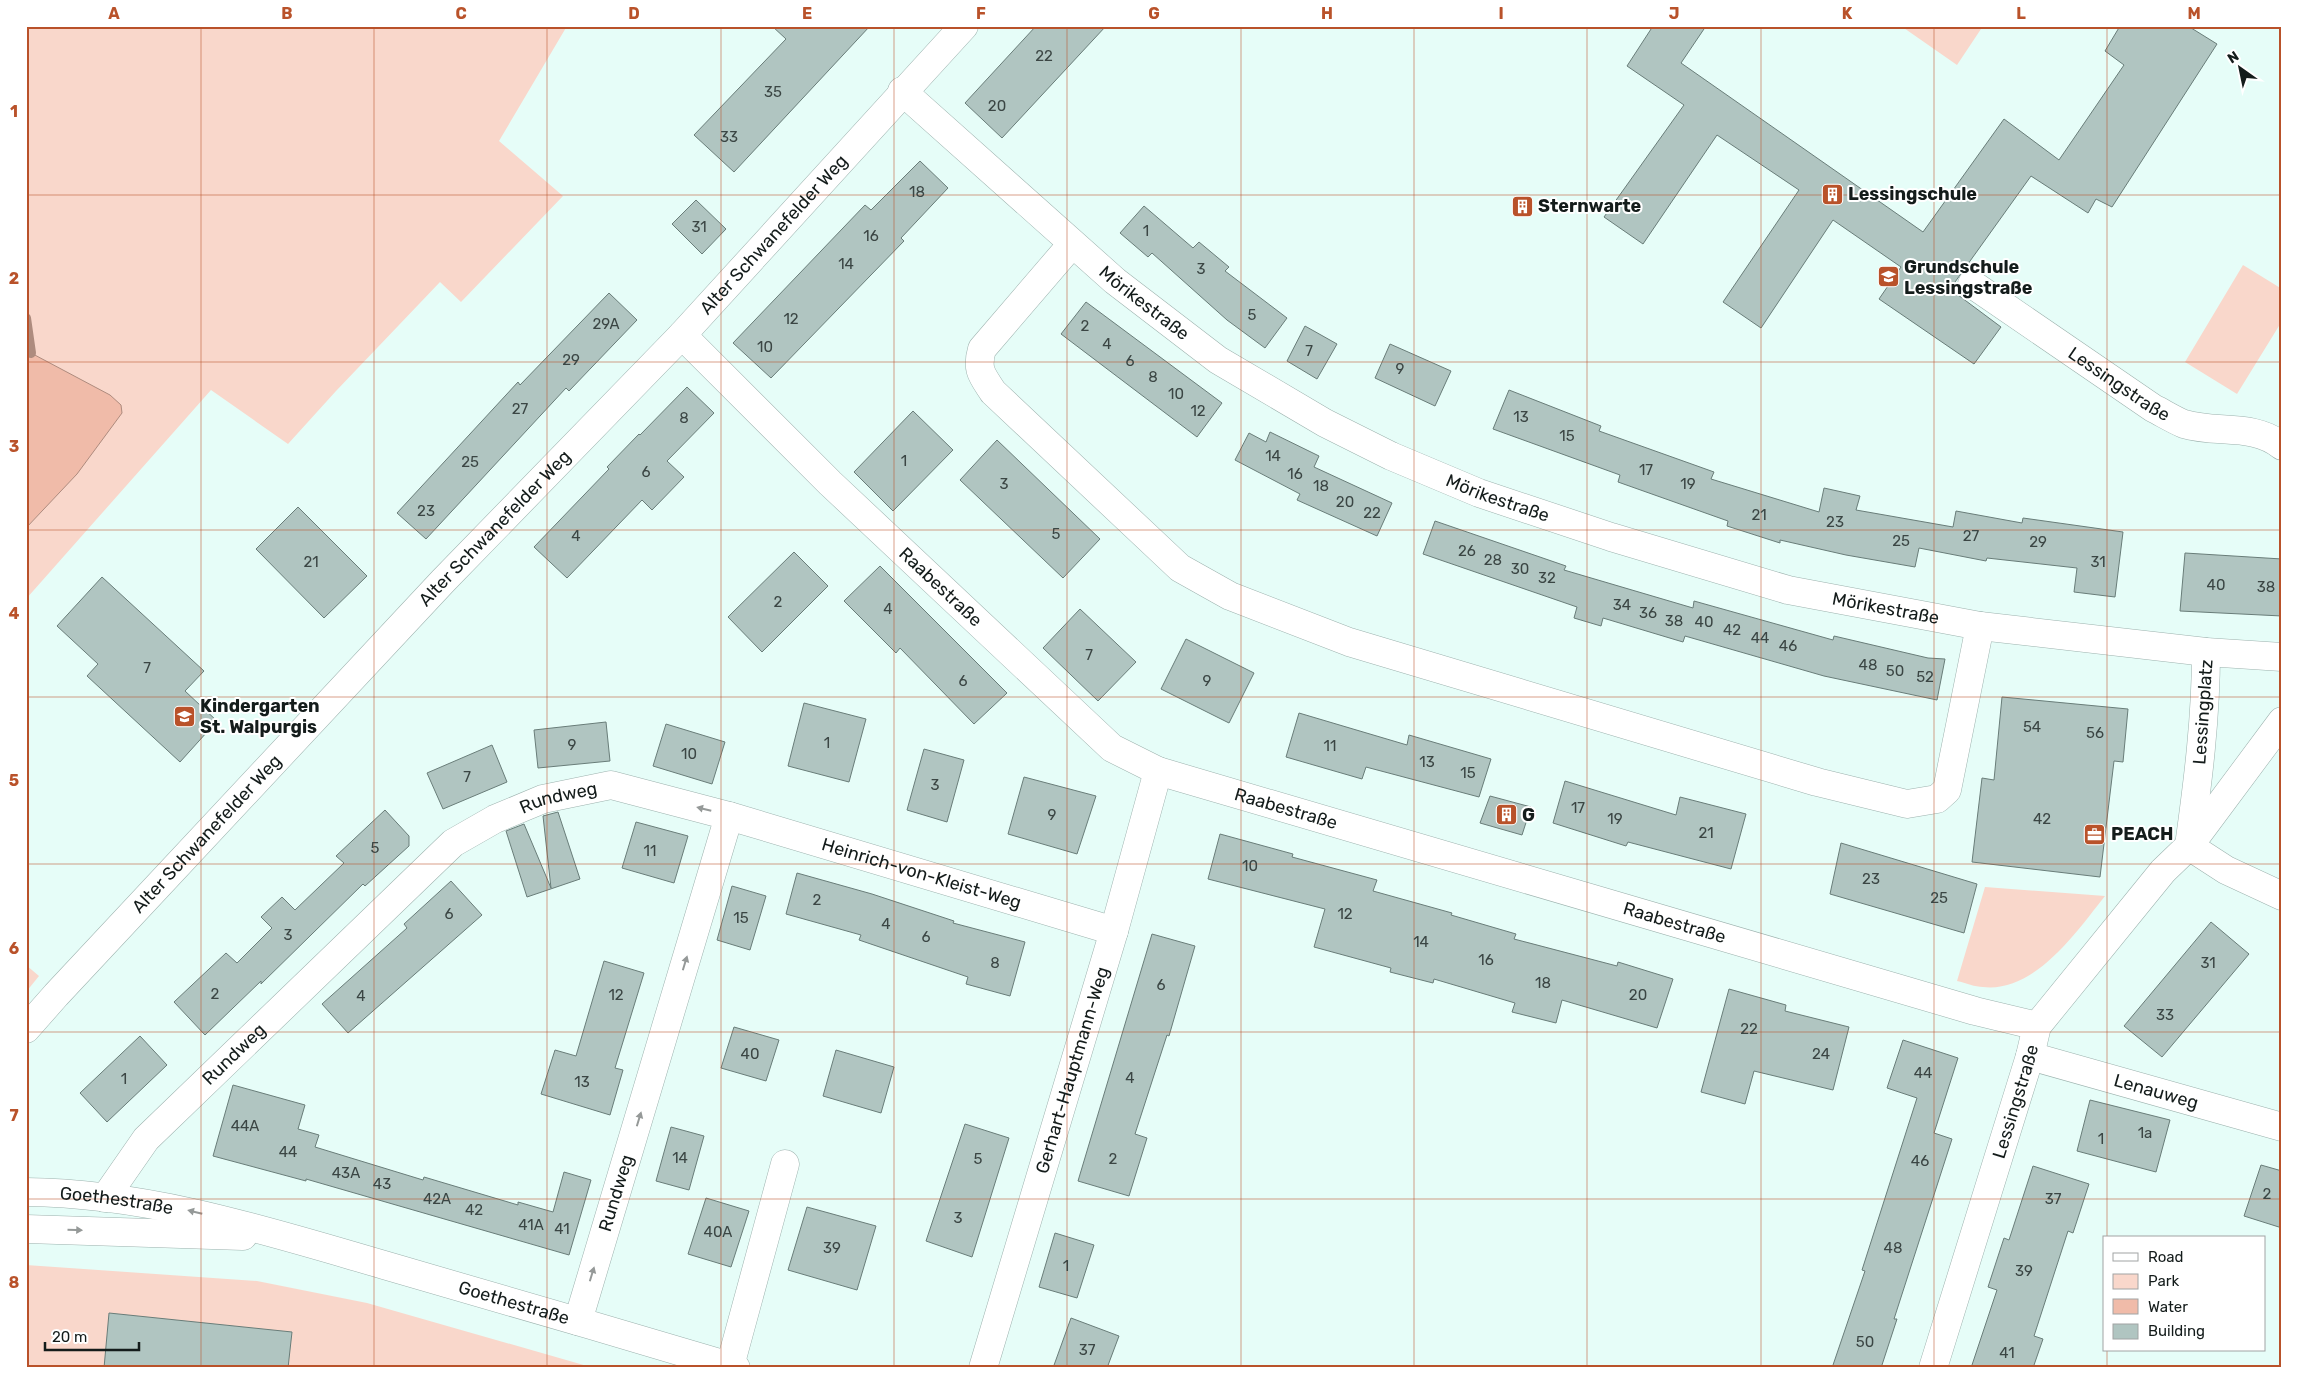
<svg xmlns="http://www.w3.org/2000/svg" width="2308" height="1394" viewBox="0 0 2308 1394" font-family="Rubik,sans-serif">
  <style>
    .green { fill: #f9d7cb }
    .water { fill: #f0bba9; stroke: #ae8b7e }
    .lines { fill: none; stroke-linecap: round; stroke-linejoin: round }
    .stream { stroke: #ae8b7e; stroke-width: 10 }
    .building { fill: #b0c5c1; stroke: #697d79 }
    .minor-casing { stroke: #9db2ae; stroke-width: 29 }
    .major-casing { stroke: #9db2ae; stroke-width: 29 }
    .minor { stroke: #fff; stroke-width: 28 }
    .major { stroke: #fff; stroke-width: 28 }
    .oneway { fill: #959998 }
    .grid { fill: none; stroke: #b9522a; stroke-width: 1; stroke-opacity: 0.55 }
    .labels { text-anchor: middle; stroke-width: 4; stroke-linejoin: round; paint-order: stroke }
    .number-label { font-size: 15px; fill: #3b4644 }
    .poi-label { font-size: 18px; font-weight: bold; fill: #141c1b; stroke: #fff; text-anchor: start }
    .street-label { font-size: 18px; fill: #141c1b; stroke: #fff }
    .neatline { fill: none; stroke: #b9522a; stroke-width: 2 }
    .grid-label { font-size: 16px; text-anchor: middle; font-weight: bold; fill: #b9522a }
  </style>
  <rect width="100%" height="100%" fill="#e6fdf8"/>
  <path class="green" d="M26,26H567L499,141L563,196L461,302L440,282L336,391L288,444L211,390L26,599V528L77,473L31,353H26Z
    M1901,26H1983L1957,65Z
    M2243,265L2282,289V321L2237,394L2185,362Z
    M1985,887L2105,896C2077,931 2035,993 1983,987C1975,987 1966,983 1957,981Z
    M26,965L39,976L26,992Z
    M26,1265L257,1281L367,1303L594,1368H26Z"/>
  <path class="water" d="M26,353H31L110,395L121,405L122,413L77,474L26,528Z"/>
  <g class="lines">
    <path class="stream" d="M26,318L31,353"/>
  </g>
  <path class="building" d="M772,26H870L734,172L694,135L786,39Z
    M1036,26H1106L1002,138L965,103Z
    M1653,26H1706L1681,63L1923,232L2004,119L2059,160L2124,65L2105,51L2120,26H2188L2217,44L2112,207L2096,199L2088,213L2031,176L1950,289L2001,327L1974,364L1879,299L1901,267L1833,220L1761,328L1723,302L1799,190L1717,135L1643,244L1604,217L1684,105L1627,66Z
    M920,161L948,188L901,238L904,241L771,378L733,343L865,205L871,210Z
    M696,200L726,229L702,254L672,224Z
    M1144,206L1193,248L1199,242L1229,267L1225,271L1287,318L1265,348L1227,320L1152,253L1148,257L1120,233Z
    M609,293L637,320L569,391L566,388L426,539L397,513L518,382L520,385Z
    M1086,302L1222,403L1197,437L1061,334Z
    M1305,326L1337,344L1317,379L1287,361Z
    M1390,344L1451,371L1435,406L1375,378Z
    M687,387L714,413L667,461L684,477L652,510L642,500L567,578L534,547L609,469L607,467L639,434L640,435Z
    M1509,390L1601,426L1599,431L1714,472L1711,479L1819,512L1824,488L1860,496L1856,510L1953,527L1956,511L2022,523L2023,518L2123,532L2115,597L2074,592L2077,568L1987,558L1986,561L1919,548L1915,567L1846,555L1780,540V543L1727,526L1728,521L1618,482L1620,475L1493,429Z
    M913,411L953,450L893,511L854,472Z
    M1270,432L1319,456L1314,467L1392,503L1377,536L1297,500L1300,494L1235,460L1249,433L1266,442Z
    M997,440L1100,539L1063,578L960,480Z
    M298,507L367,576L324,618L256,549Z
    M1435,521L1566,566L1564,570L1693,608L1694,601L1833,640L1834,636L1928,658L1945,659L1937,700L1824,676L1685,636L1683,642L1603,618L1601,626L1574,618L1577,607L1423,554Z
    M794,552L828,586L762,652L728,617Z
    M2185,553L2282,559V616L2180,611Z
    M880,566L1007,693L974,724L900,648L896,653L844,601Z
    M102,577L204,671L185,691L217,721L180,762L87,676L98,664L57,626Z
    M1080,609L1136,662L1098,701L1043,648Z
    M1186,639L1254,673L1229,723L1161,689Z
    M2002,697L2128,709L2123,762L2114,761L2100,877L1972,862L1982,778L1994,780Z
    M804,703L866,719L849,782L788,766Z
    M1299,713L1407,745L1409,735L1491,759L1479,797L1366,767L1362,779L1286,757Z
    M606,722L610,761L538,768L534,730Z
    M666,724L725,742L712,784L653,766Z
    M492,745L507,782L443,809L427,773Z
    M924,749L964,760L947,822L907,810Z
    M1024,777L1096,796L1077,854L1008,834Z
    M1565,781L1676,815L1680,797L1746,814L1731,869L1628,842L1626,846L1553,823Z
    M1490,796L1531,807L1522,835L1480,823Z
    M385,810L409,836V846L365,886L363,884L261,984V981L205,1035L174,1002L226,953L237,963L272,928L261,917L282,897L295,910L344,863L336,856Z
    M558,812L580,879L527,897L506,831L524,824L551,888L543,816Z
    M636,822L688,836L674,883L622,868Z
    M1220,834L1293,854L1292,857L1377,880L1373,891L1452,913L1451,915L1516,934L1514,939L1617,966L1618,962L1673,979L1657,1028L1562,1000L1556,1023L1512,1012L1515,1003L1434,979L1433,983L1390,972L1391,968L1314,947L1325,909L1208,879Z
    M1841,843L1977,884L1964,933L1830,894Z
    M797,873L872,894L954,921L953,923L1025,942L1010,996L966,984L968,977L859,940L861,935L786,914Z
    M451,881L482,915L348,1033L322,1004L407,928L404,924Z
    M732,886L766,896L750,950L717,940Z
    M2211,922L2249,954L2162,1057L2124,1026Z
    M1152,934L1195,946L1169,1036L1167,1035L1135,1134L1147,1138L1129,1196L1078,1181Z
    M604,961L644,973L615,1068L623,1070L610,1115L541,1094L555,1050L576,1056Z
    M1729,989L1786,1005L1785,1011L1849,1027L1833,1090L1754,1071L1745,1104L1701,1092Z
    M734,1027L779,1040L766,1081L721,1068Z
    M140,1036L167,1065L107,1122L80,1093Z
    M1903,1040L1958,1058L1934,1133L1952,1139L1894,1319H1897L1881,1368H1832L1865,1271L1862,1270L1917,1098L1887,1088Z
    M836,1050L894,1067L881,1113L823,1096Z
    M233,1085L305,1105L298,1129L319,1135L315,1147L423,1180L424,1177L518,1205V1202L553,1212L564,1172L591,1180L569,1255L306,1179V1181L213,1156Z
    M2090,1100L2170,1120L2156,1172L2077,1151Z
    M965,1124L1009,1138L972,1257L926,1241Z
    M671,1127L704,1136L689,1190L656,1181Z
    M2261,1165L2282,1171V1228L2244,1216Z
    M2033,1166L2089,1184L2073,1233L2068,1231L2034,1336L2043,1339L2033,1368H1971L1997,1290L1988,1287L2004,1238L2009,1240Z
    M706,1198L749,1211L731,1267L688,1254Z
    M807,1207L876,1226L857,1290L788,1270Z
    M1055,1233L1094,1245L1077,1298L1039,1287Z
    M109,1313L292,1332L288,1368H104Z
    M1071,1318L1119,1336L1107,1368H1053Z"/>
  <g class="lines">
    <defs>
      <g id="minor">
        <path id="s1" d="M902,91L1115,281L1218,360L1325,423L1391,456L1479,493L1611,537L1788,590L1980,626L2206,652L2282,657"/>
        <path d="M1072,244L982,349C976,370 982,375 993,392L1180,568L1230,596L1349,642L1817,782L1907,804L1937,799L1947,790L1980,626"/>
        <path id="s2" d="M1972,284L2153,408C2163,413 2174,420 2184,424C2217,434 2254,423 2282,446"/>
        <path id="s3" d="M682,335L830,483L1112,748L1158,771L1975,1011L2037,1026"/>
        <path d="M2206,652C2206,717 2198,781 2189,846L2226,870L2282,896"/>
        <path id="s4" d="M729,816L1114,931"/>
        <path id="s5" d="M26,1029L56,995L443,581L682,335L964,26"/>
        <path id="s6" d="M2030,1056L2282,1127"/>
        <path id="s7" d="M105,1198L146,1139L453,843L495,819L543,799L611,785L729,816L578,1321"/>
        <path d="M730,1366L785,1164"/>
        <path id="s8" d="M983,1368L1114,931L1158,771"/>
        <path id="s9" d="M1933,1368L2030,1056L2037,1026L2163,871L2189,846L2282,721"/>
      </g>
      <g id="major">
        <path id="s10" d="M26,1192C149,1193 267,1231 384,1265C501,1299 619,1333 736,1368"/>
        <path d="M26,1229L243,1236"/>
      </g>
    </defs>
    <use href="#minor" class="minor-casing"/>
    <use href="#major" class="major-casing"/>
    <use href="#minor" class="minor"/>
    <use href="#major" class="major"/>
  </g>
  <defs><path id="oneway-solid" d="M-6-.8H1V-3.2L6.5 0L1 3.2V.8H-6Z" transform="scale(1.25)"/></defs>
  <g class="oneway">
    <use href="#oneway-solid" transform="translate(704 809) rotate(-166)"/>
    <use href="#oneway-solid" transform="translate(685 963) rotate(-73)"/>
    <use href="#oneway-solid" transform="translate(639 1119) rotate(-73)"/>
    <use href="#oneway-solid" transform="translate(195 1212) rotate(-166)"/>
    <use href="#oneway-solid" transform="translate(75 1230) rotate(2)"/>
    <use href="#oneway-solid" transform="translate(592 1274) rotate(-73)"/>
  </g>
  <path class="grid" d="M201,26V1368M374,26V1368M547,26V1368M721,26V1368M894,26V1368M1067,26V1368M1241,26V1368M1414,26V1368M1587,26V1368M1761,26V1368M1934,26V1368M2107,26V1238M26,195H2282M26,362H2282M26,530H2282M26,697H2282M26,864H2282M26,1032H2282M26,1199H2282M2107,1350V1368"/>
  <defs>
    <symbol id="building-square" viewBox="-11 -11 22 22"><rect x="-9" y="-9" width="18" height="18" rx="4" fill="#b9522a" stroke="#fff"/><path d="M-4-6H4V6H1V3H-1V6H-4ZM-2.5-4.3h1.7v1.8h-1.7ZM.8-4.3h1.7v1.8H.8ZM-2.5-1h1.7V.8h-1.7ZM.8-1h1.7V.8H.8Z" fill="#fff"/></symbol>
    <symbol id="school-square" viewBox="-11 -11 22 22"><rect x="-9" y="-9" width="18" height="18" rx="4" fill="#b9522a" stroke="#fff"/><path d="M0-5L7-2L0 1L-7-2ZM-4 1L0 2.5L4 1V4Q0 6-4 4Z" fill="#fff"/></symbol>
    <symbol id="office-square" viewBox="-11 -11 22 22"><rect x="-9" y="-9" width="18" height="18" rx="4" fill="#b9522a" stroke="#fff"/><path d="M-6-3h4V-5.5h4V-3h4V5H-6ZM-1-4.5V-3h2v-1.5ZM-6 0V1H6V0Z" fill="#fff"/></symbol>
  </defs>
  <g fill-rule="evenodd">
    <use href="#building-square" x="1820" y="182" width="25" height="25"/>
    <use href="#building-square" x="1510" y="194" width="25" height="25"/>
    <use href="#school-square" x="1876" y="264" width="25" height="25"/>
    <use href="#school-square" x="172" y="704" width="25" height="25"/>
    <use href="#building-square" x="1494" y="802" width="25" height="25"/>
    <use href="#office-square" x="2082" y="822" width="25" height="25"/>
  </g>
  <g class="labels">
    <g class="number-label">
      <text x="1044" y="61">22</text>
      <text x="773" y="97">35</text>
      <text x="997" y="111">20</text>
      <text x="729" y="142">33</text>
      <text x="917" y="197">18</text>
      <text x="699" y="232">31</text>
      <text x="1146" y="236">1</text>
      <text x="871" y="241">16</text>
      <text x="846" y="269">14</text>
      <text x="1201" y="274">3</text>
      <text x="1252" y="320">5</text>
      <text x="791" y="324">12</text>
      <text x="606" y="329">29A</text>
      <text x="1085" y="331">2</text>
      <text x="1107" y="349">4</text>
      <text x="765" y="352">10</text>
      <text x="1309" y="356">7</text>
      <text x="571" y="365">29</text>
      <text x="1130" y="366">6</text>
      <text x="1400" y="374">9</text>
      <text x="1153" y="382">8</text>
      <text x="1176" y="399">10</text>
      <text x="520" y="414">27</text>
      <text x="1198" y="416">12</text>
      <text x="1521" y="422">13</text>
      <text x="684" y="423">8</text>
      <text x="1567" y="441">15</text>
      <text x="1273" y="461">14</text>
      <text x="904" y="466">1</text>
      <text x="470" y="467">25</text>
      <text x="1646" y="475">17</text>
      <text x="646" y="477">6</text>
      <text x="1295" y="479">16</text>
      <text x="1004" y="489">3</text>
      <text x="1688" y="489">19</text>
      <text x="1321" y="491">18</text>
      <text x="1345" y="507">20</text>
      <text x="426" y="516">23</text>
      <text x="1372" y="518">22</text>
      <text x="1759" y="520">21</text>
      <text x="1835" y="527">23</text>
      <text x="1056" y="539">5</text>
      <text x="576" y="541">4</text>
      <text x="1971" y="541">27</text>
      <text x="1901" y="546">25</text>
      <text x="2038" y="547">29</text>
      <text x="1467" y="556">26</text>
      <text x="1493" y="565">28</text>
      <text x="311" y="567">21</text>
      <text x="2098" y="567">31</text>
      <text x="1520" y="574">30</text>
      <text x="1547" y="583">32</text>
      <text x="2216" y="590">40</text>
      <text x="2266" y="592">38</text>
      <text x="778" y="607">2</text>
      <text x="1622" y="610">34</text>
      <text x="888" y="614">4</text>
      <text x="1648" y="618">36</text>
      <text x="1674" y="626">38</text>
      <text x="1704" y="627">40</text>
      <text x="1732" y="635">42</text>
      <text x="1760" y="643">44</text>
      <text x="1788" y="651">46</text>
      <text x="1089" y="660">7</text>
      <text x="1868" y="670">48</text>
      <text x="147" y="673">7</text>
      <text x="1895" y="676">50</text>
      <text x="1925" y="682">52</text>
      <text x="963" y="686">6</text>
      <text x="1207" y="686">9</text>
      <text x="2032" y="732">54</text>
      <text x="2095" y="738">56</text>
      <text x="827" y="748">1</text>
      <text x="572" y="750">9</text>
      <text x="1330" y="751">11</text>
      <text x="689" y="759">10</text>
      <text x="1427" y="767">13</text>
      <text x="1468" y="778">15</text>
      <text x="467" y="782">7</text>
      <text x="935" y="790">3</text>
      <text x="1578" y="813">17</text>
      <text x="1052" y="820">9</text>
      <text x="1615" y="824">19</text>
      <text x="2042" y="824">42</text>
      <text x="1706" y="838">21</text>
      <text x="375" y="853">5</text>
      <text x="650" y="856">11</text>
      <text x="1250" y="871">10</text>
      <text x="1871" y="884">23</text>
      <text x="1939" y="903">25</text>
      <text x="817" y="905">2</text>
      <text x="449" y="919">6</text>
      <text x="1345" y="919">12</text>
      <text x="741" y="923">15</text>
      <text x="886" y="929">4</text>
      <text x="288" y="940">3</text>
      <text x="926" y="942">6</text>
      <text x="1421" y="947">14</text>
      <text x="1486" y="965">16</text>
      <text x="995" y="968">8</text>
      <text x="2208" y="968">31</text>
      <text x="1543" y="988">18</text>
      <text x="1161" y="990">6</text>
      <text x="215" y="999">2</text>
      <text x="616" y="1000">12</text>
      <text x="1638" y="1000">20</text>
      <text x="361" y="1001">4</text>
      <text x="2165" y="1020">33</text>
      <text x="1749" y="1034">22</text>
      <text x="750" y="1059">40</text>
      <text x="1821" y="1059">24</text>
      <text x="1923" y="1078">44</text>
      <text x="1130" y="1083">4</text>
      <text x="124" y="1084">1</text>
      <text x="582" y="1087">13</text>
      <text x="245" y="1131">44A</text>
      <text x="2145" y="1138">1a</text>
      <text x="2101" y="1144">1</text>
      <text x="288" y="1157">44</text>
      <text x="680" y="1163">14</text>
      <text x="978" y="1164">5</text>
      <text x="1113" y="1164">2</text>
      <text x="1920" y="1166">46</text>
      <text x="346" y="1178">43A</text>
      <text x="382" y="1189">43</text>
      <text x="2267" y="1199">2</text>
      <text x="437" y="1204">42A</text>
      <text x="2053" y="1204">37</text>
      <text x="474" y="1215">42</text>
      <text x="958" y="1223">3</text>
      <text x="531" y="1230">41A</text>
      <text x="562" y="1234">41</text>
      <text x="718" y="1237">40A</text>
      <text x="832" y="1253">39</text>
      <text x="1893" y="1253">48</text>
      <text x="1066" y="1271">1</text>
      <text x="2024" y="1276">39</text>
      <text x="1865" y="1347">50</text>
      <text x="1087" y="1355">37</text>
      <text x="2007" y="1358">41</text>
    </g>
    <g class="poi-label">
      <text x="1848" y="200">Lessingschule</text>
      <text x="1538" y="212">Sternwarte</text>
      <text x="1904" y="273">Grundschule<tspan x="1904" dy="21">Lessingstraße</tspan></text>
      <text x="200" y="712">Kindergarten<tspan x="200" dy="21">St. Walpurgis</tspan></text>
      <text x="1522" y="821">G</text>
      <text x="2111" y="840">PEACH</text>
    </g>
    <g class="street-label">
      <text dy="6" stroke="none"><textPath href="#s5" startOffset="1091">Alter Schwanefelder Weg</textPath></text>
      <text dy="6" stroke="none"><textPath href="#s1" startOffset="322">Mörikestraße</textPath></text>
      <text dy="6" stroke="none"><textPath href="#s2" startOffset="178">Lessingstraße</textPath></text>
      <text dy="6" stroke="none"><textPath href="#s1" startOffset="728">Mörikestraße</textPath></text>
      <text dy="6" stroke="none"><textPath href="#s5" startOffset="686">Alter Schwanefelder Weg</textPath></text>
      <text dy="6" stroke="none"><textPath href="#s3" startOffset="361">Raabestraße</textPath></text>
      <text dy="6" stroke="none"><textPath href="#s1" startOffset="1132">Mörikestraße</textPath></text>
      <text transform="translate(2203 712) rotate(-86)" y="6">Lessingplatz</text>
      <text dy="6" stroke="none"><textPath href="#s7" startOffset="614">Rundweg</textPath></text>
      <text dy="6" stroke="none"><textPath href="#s3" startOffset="781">Raabestraße</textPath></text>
      <text dy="6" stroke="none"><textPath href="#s5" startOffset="266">Alter Schwanefelder Weg</textPath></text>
      <text dy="6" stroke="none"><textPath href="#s4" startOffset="201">Heinrich-von-Kleist-Weg</textPath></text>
      <text dy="6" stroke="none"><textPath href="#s3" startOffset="1186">Raabestraße</textPath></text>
      <text dy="6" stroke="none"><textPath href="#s7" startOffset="194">Rundweg</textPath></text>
      <text dy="6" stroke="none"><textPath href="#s8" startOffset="311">Gerhart-Hauptmann-Weg</textPath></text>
      <text dy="6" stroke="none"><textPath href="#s6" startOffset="131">Lenauweg</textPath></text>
      <text dy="6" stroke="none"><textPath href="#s9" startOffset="279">Lessingstraße</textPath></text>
      <text transform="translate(616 1193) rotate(-73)" y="6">Rundweg</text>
      <text dy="6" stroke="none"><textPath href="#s10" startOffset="91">Goethestraße</textPath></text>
      <text dy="6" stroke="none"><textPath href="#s10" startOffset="502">Goethestraße</textPath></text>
    </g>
  </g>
  <rect width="2308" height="1394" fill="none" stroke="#ffffff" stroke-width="55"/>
  <rect x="2103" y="1236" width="162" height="115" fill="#ffffff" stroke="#a1a4a4"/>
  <rect x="2113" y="1253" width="25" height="8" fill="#ffffff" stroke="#a1a4a4"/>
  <text x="2148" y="1262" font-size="15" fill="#141c1b">Road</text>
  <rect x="2113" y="1274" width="25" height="15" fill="#f9d7cb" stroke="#a1a4a4"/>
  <text x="2148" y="1286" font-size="15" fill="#141c1b">Park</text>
  <rect x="2113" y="1299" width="25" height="15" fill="#f0bba9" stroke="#a1a4a4"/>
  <text x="2148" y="1312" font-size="15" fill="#141c1b">Water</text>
  <rect x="2113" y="1324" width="25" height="15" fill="#b0c5c1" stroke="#a1a4a4"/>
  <text x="2148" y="1336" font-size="15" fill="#141c1b">Building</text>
  <g transform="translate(2240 68) rotate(327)" stroke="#ffffff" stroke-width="4" paint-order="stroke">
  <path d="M0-4L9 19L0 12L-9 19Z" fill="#141c1b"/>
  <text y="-8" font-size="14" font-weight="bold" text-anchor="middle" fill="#141c1b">N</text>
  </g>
  <path d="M45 1342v8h94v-8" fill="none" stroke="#141c1b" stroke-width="2.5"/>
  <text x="52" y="1342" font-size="15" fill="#141c1b" stroke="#ffffff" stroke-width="4" paint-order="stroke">20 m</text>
  <rect x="28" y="28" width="2252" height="1338" class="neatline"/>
  <g class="grid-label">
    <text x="114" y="19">A</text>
    <text x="287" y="19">B</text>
    <text x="461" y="19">C</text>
    <text x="634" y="19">D</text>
    <text x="807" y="19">E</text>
    <text x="981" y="19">F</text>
    <text x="1154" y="19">G</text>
    <text x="1327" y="19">H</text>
    <text x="1501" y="19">I</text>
    <text x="1674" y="19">J</text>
    <text x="1847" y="19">K</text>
    <text x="2021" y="19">L</text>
    <text x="2194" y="19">M</text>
    <text x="14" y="117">1</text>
    <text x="14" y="284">2</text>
    <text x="14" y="452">3</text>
    <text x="14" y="619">4</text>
    <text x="14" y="786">5</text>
    <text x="14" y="954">6</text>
    <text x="14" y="1121">7</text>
    <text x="14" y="1288">8</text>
  </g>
</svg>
